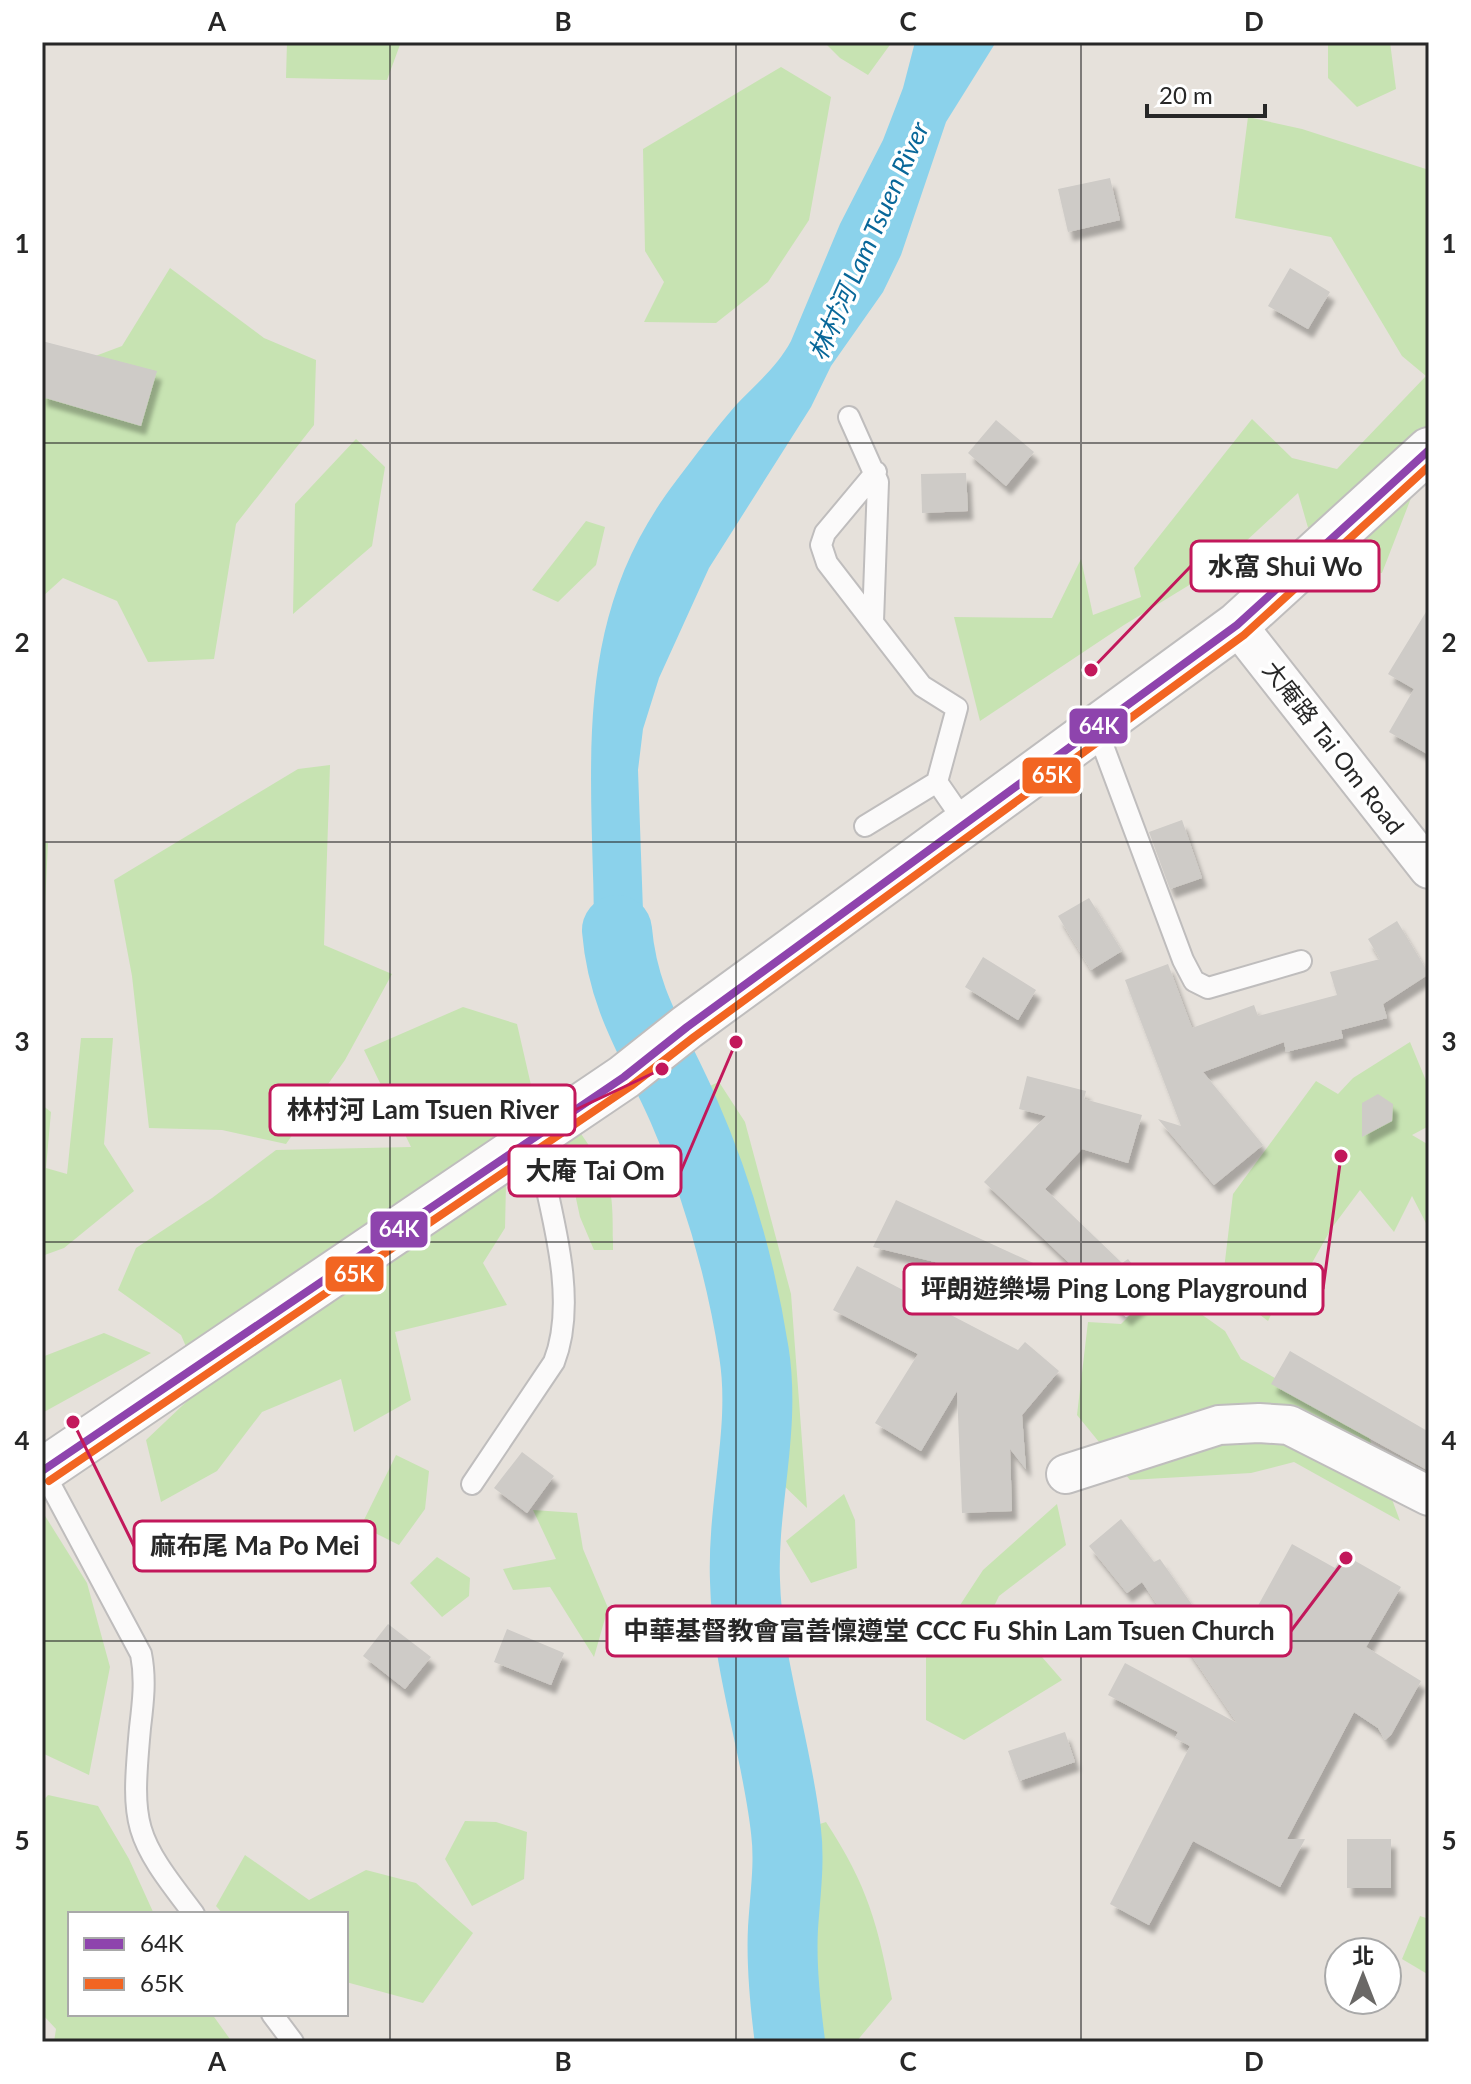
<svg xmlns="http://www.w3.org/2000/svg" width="1471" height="2084" viewBox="0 0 1471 2084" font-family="Lato,'Noto Sans TC',sans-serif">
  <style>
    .green { fill: #c7e3b2 }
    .water { fill: #8bd2eb }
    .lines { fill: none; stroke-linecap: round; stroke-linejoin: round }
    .river { stroke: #8bd2eb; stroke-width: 70 }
    .building { fill: #cecbc7; filter: url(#shadow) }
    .service-casing { stroke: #bfbdbd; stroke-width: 24 }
    .minor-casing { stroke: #bfbdbd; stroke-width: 42 }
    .secondary-casing { stroke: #bfbdbd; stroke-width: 48 }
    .service { stroke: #fbfafa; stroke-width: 20 }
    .minor { stroke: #fbfafa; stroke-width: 38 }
    .secondary { stroke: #fbfafa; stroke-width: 44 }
    .bus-1-casing { stroke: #fff; stroke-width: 14 }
    .bus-2-casing { stroke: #fff; stroke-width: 14 }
    .bus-1 { stroke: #8e44ad; stroke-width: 8 }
    .bus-2 { stroke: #f26522; stroke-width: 8 }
    .grid { fill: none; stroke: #272727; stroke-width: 2; stroke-opacity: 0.55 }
    .labels { text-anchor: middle; stroke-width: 7; stroke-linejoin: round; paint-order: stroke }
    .street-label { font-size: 24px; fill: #272727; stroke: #fff }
    .water-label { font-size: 26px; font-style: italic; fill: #086799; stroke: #fff }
    .leader { fill: none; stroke: #c2185b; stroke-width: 3 }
    .callout-dot { fill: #c2185b; stroke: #fff; stroke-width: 3 }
    .callout { fill: #fff; stroke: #c2185b; stroke-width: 3 }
    .callout-label { font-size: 26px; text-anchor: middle; font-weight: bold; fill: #272727 }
    .line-badge { stroke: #fff; stroke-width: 3 }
    .badge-label { font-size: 22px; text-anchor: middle; font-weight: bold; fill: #fff }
    .neatline { fill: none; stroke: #272727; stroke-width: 3 }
    .grid-label { font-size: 26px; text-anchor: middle; font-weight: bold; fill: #272727 }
  </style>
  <defs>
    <filter id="shadow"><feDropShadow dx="5" dy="9" stdDeviation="2" flood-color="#0004"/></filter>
  </defs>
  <rect width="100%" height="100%" fill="#e6e1db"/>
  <path class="green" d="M287,42H401L387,80L286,78Z
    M824,42H892L868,75L840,58Z
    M1328,42H1390L1396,89L1357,107L1328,78Z
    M781,67L831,97L809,220L768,282L716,323L644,322L664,282L645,251L643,149Z
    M1248,117L1302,129L1429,170V473L1418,480L1382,573L1332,571L1311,538L1298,493L1217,568L1124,625L980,721L954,617L1052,618L1081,559L1093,615L1141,597L1134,568L1252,419L1292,458L1337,469L1426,376L1402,356L1331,237L1235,218Z
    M170,268L264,338L316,360L314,425L236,524L214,659L148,662L117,601L63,578L42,597V376L122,346Z
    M356,439L385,467L372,546L293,614L295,504Z
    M586,521L605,527L596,565L558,602L532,590Z
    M330,765L324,945L392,974L345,1060L286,1144L222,1130L149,1128L132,976L114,880L298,769Z
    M42,843H48L42,966Z
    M463,1007L517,1024L539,1120L506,1184L505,1228L483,1263L507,1305L395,1332L411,1400L354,1432L341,1379L262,1412L217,1471L161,1502L146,1440L203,1386L181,1335L118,1290L136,1248L212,1198L276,1150L411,1147L364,1050Z
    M81,1038H113L104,1144L134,1191L64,1248L42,1256V1105L51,1112L46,1168L67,1174Z
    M1410,1042L1429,1088V1126L1412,1135L1429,1145V1229L1412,1196L1394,1232L1360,1190L1331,1229L1303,1279L1291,1273L1268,1321L1222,1286L1233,1194L1316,1081L1338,1094L1353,1078Z
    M719,1082L745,1122L791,1294L807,1508L778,1480L785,1398L773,1367L698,1091Z
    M577,1128C614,1181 613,1187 613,1250H594L580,1217L563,1138Z
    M1160,1285L1225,1331L1241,1359L1366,1429L1400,1521L1294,1462L1251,1473L1130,1480L1077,1415L1088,1322L1121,1324Z
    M104,1333L151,1353L44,1412L42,1511L87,1583L110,1667L89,1775L42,1753V1357Z
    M396,1455L429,1471L425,1509L399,1545L361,1526Z
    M844,1494L855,1520L857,1568L811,1583L786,1541Z
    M1057,1504L1066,1545L999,1596L971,1654L1042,1657L1062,1680L964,1740L926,1720V1657L983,1570Z
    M533,1510L577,1513L583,1549L608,1608L594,1657L550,1587L513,1590L503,1569L556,1559Z
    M437,1557L470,1578L469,1596L442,1617L410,1583Z
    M48,1795L98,1806L129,1859L154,1914H70V2014H212L232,2042H54L56,2029L42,2014V1802Z
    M465,1821L496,1822L527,1832L524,1879L472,1906L445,1859Z
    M826,1822C868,1886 878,1925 892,1999L856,2042H820L817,2005L795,1903L801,1830Z
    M245,1855L309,1900L366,1870L416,1883L473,1933L423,2003L346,1982V1914H223L216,1906Z
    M1420,1916L1429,1919V1975L1402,1959Z"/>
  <path class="water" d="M915,42H996L946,122L901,255L883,292L831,366L811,407L709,568L659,678L643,729L638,770L646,996L641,1022L631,1027H619C590,994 595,919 593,875C589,729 582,604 676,481C695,456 715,429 736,405C756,384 777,367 791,341L840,224L883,140L903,88Z"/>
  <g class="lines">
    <path class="river" d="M617,930C623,1002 655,1045 683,1109C717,1186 741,1270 754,1353C766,1429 742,1504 745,1581C747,1666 777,1747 786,1831C790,1863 785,1896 783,1928C781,1966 785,2004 790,2042"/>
  </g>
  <path class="building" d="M1110,178L1120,220L1068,232L1058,189Z
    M1290,268L1330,292L1308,329L1268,306Z
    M42,341L157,371L141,426L42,397Z
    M996,420L1034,452L1006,486L968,453Z
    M966,473L968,511L922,513L921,474Z
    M1429,607V755L1389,732L1414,689L1388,674Z
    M1182,820L1202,878L1170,889L1149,832Z
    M1089,898L1122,951L1091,970L1058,916Z
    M1397,921L1429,974L1383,1004L1387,1018L1341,1030L1343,1038L1286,1052L1284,1042L1203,1072L1263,1145L1214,1185L1158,1119L1181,1126L1125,980L1168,964L1192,1028L1254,1005L1258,1016L1337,995L1330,972L1380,959L1368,939Z
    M983,957L1036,990L1018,1020L965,987Z
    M1027,1076L1086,1091L1084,1099L1142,1115L1128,1163L1082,1149L1045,1189L1122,1263L1128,1259L1156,1293L1126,1317L984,1182L1046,1116L1019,1109Z
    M1378,1094L1393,1104L1392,1121L1362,1137V1103Z
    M896,1200L1068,1279L1063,1293L873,1247Z
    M857,1266L1018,1350L1025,1342L1059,1371L1022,1415L1026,1469L1010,1449L1012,1511L962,1513L957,1391L921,1451L875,1423L918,1354L833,1310Z
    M1290,1351L1429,1432V1471L1271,1384Z
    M522,1452L554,1476L527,1513L494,1488Z
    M1121,1519L1154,1562L1160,1559L1209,1629L1221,1607L1249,1622L1292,1544L1335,1568L1343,1554L1401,1587L1366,1647L1421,1681L1391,1735L1385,1740L1378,1728L1354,1712L1287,1839H1305L1280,1887L1193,1841L1149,1925L1110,1904L1190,1746L1175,1738L1178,1732L1108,1695L1125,1663L1237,1723L1142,1582L1127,1593L1089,1546Z
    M388,1624L431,1657L405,1689L363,1656Z
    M507,1629L564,1653L551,1685L494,1662Z
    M1065,1732L1075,1762L1019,1781L1008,1751Z
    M1347,1839H1391V1888H1347Z"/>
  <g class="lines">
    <defs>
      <path id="service" d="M849,417L878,482L873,622
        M876,472L825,533L821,545L827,563L922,686L957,708L937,782L966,824
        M1096,727L1183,960L1194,981L1208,988L1301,961
        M865,826L937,782
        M43,1471L141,1654C146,1679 143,1703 140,1728C131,1827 133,1835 194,1914
        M472,1484L554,1362C580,1296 548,1204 535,1136
        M272,2014L293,2042"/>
      <path id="minor" d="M1237,625L1429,869
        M1066,1474L1219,1425L1259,1423L1289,1425L1429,1496"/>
      <path id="secondary" d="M42,1471L624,1077L687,1027L1237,625L1429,450"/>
    </defs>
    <use href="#service" class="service-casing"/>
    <use href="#minor" class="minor-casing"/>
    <use href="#secondary" class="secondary-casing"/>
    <use href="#service" class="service"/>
    <use href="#minor" class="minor"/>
    <use href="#secondary" class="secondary"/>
    <defs>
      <path id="bus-1" d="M42,1471L624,1077L687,1027L1237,625L1429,450"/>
      <path id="bus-2" d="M49,1481L631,1086L694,1037L1244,635L1429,466"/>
    </defs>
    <use href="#bus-1" class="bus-1-casing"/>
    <use href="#bus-2" class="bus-2-casing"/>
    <use href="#bus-1" class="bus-1"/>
    <use href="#bus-2" class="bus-2"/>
  </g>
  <path class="grid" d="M390,42V2042M736,42V2042M1081,42V2042M42,443H1429M42,842H1429M42,1242H1429M42,1641H1429"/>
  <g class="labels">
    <g class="street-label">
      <text transform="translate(1333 748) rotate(52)" y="8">大庵路 Tai Om Road</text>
    </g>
    <g class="water-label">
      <text transform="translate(869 241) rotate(-66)" y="9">林村河 Lam Tsuen River</text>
    </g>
  </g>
  <path class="leader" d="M1091 670L1191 566M662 1069L575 1110M736 1042L681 1171M1341 1156L1323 1289M73 1422L134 1546M1346 1558L1291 1631"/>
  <g class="callout-dot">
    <circle cx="1091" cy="670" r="8"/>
    <circle cx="662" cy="1069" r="8"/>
    <circle cx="736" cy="1042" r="8"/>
    <circle cx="1341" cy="1156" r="8"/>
    <circle cx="73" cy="1422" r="8"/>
    <circle cx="1346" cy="1558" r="8"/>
  </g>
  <g class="callout">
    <rect x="1191" y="541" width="188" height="50" rx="8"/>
    <rect x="270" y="1085" width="305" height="50" rx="8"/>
    <rect x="509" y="1146" width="172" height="50" rx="8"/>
    <rect x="904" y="1264" width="419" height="50" rx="8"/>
    <rect x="134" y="1521" width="241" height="50" rx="8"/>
    <rect x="607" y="1606" width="684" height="50" rx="8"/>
  </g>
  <g class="callout-label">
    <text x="1285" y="576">水窩 Shui Wo</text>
    <text x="423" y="1119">林村河 Lam Tsuen River</text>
    <text x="595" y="1180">大庵 Tai Om</text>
    <text x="1114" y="1298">坪朗遊樂場 Ping Long Playground</text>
    <text x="255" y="1555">麻布尾 Ma Po Mei</text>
    <text x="949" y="1640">中華基督教會富善懍遵堂 CCC Fu Shin Lam Tsuen Church</text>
  </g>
  <g class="line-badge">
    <rect x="1068" y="707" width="61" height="38" rx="8" fill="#8e44ad"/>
    <rect x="1021" y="756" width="61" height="39" rx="8" fill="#f26522"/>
    <rect x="369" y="1210" width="60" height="39" rx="8" fill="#8e44ad"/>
    <rect x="324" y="1255" width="61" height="38" rx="8" fill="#f26522"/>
  </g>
  <g class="badge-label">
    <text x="1099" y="734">64K</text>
    <text x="1052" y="783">65K</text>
    <text x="399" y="1237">64K</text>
    <text x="354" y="1282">65K</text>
  </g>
  <rect width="1471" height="2084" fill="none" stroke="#ffffff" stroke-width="88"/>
  <rect x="68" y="1912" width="280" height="104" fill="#ffffff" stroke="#a9a9a9" stroke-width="2"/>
  <rect x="84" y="1938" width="40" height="12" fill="#8e44ad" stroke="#a9a9a9" stroke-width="2"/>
  <text x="140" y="1952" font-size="24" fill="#272727">64K</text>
  <rect x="84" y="1978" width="40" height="12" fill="#f26522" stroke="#a9a9a9" stroke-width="2"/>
  <text x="140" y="1992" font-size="24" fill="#272727">65K</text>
  <g transform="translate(1363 1976)"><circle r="38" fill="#ffffff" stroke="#a9a9a9" stroke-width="2"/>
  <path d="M0-6L14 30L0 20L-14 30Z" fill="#6a6866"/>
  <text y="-12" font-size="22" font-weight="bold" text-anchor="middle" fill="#272727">北</text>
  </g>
  <path d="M1147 104v12h118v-12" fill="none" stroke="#272727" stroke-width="4"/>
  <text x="1159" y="104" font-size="24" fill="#272727" stroke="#ffffff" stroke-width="6" paint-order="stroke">20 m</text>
  <rect x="44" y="44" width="1383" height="1996" class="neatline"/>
  <g class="grid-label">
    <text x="217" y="31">A</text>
    <text x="563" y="31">B</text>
    <text x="908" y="31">C</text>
    <text x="1254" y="31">D</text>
    <text x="22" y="253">1</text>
    <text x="1449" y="253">1</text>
    <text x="22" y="652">2</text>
    <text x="1449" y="652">2</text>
    <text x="22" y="1051">3</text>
    <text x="1449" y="1051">3</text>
    <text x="22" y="1450">4</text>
    <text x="1449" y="1450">4</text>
    <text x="22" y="1850">5</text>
    <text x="1449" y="1850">5</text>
    <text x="217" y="2071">A</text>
    <text x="563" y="2071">B</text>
    <text x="908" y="2071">C</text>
    <text x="1254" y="2071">D</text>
  </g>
</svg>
